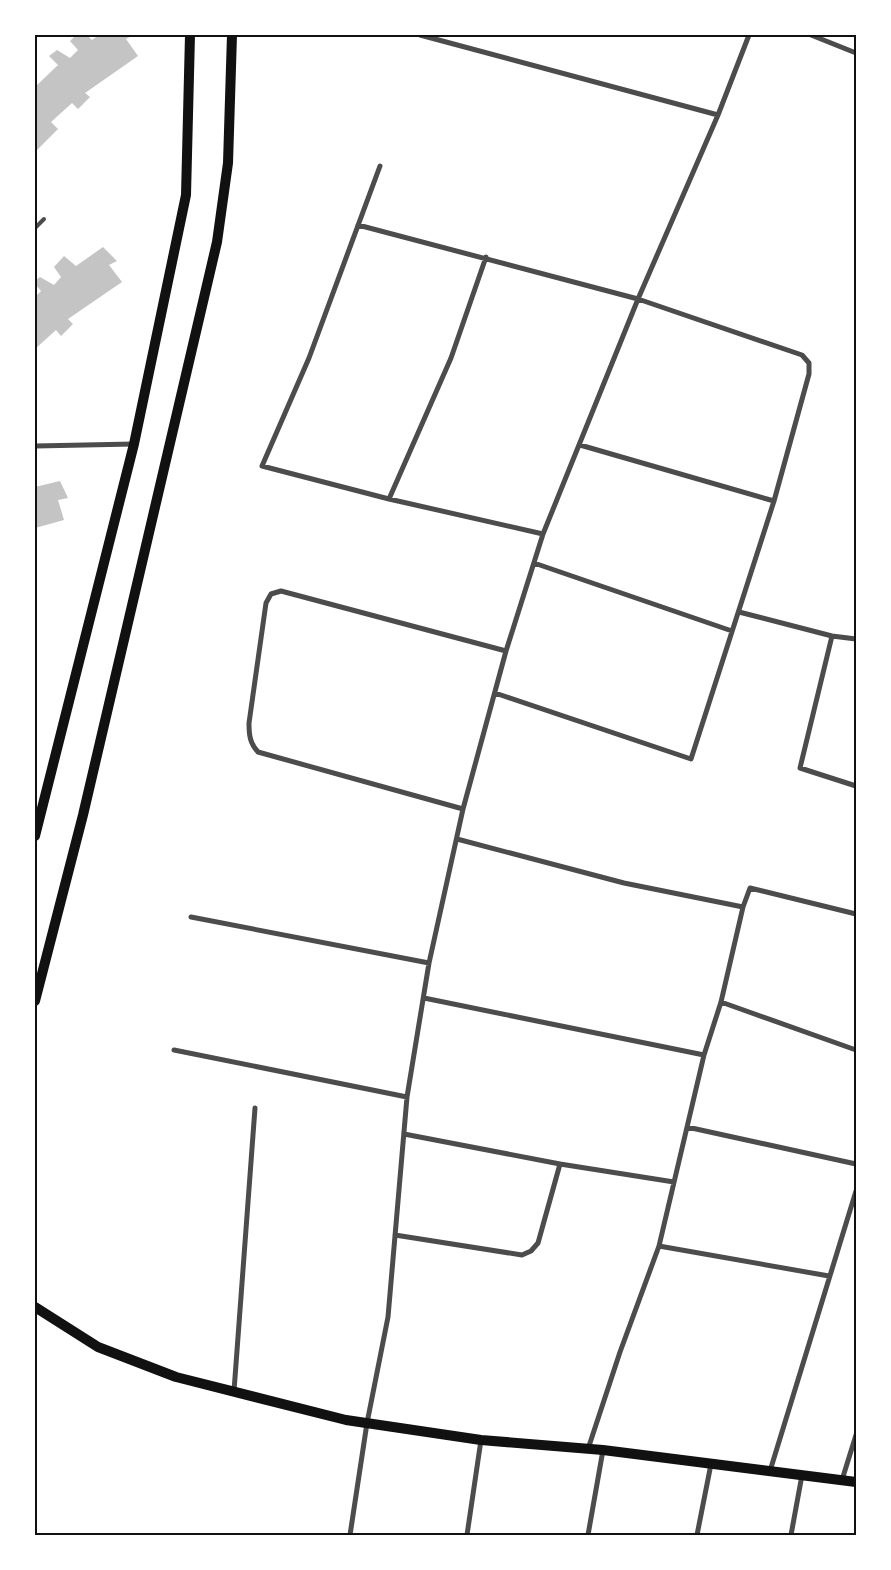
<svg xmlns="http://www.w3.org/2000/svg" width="891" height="1570" viewBox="0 0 891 1570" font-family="'Noto Sans',sans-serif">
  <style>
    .building { fill: #c4c4c4 }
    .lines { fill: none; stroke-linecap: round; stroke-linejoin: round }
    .service { stroke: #4c4c4c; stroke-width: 4 }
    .minor { stroke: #4c4c4c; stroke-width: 5 }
    .secondary { stroke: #111; stroke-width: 10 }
    .neatline { fill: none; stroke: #111; stroke-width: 2 }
  </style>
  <rect width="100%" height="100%" fill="#fff"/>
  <path class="building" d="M76,35H87L92,40L99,35H133L126,39L138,56L85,93L90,97L78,109L72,103L51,122L58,129L35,152V87L58,65L49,56L57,50L70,58L78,50L70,41Z
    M103,247L117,261L109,265L122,282L68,319L73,324L61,336L56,330L35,349V297L41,291L35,284V281L40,277L54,285L61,277L54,267L64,256L76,266Z
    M60,481L68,498L58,500L64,520L35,528V487Z"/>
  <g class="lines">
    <path class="service" d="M35,228L44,219"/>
    <path class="minor" d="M420,35L718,115
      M811,35L856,53
      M380,166L309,358L262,466L389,499L543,534
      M358,225L638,299L802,355L809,363V374L774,501L691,759L495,693
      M580,445L774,501
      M35,446L134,444
      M389,499L451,358L486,257
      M534,563L732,631
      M739,612L832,636L856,639
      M832,636L800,768L856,786
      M463,809L258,752C250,743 249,736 249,723L266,603L271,594L281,591L506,651
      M457,839L624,883L743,907
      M191,917L429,963
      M424,998L704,1055
      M721,1002L856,1050
      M174,1050L407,1097
      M687,1127L856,1164
      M404,1134L560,1164L674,1182
      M395,1235L522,1255L531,1251L538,1243L560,1164
      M659,1246L829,1276
      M234,1391L255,1108
      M588,1449L620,1352L659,1246L704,1055L721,1002L743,907L750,888L856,914
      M770,1471L856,1191
      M842,1480L856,1435
      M350,1535L367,1423L388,1317L407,1097L429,963L463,809L506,651L543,534L638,299L718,115L749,35
      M467,1535L481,1440
      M588,1535L603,1450
      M697,1535L711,1464
      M791,1535L802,1475"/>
    <path class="secondary" d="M35,836L134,444L186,195L190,35
      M35,1001L83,815L217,242L228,163L232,35
      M35,1307L98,1347L176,1377L346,1420L481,1440L603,1450L856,1482"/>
  </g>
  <rect width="891" height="1570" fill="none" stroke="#ffffff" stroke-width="72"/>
  <rect x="36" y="36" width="819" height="1498" class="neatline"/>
</svg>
